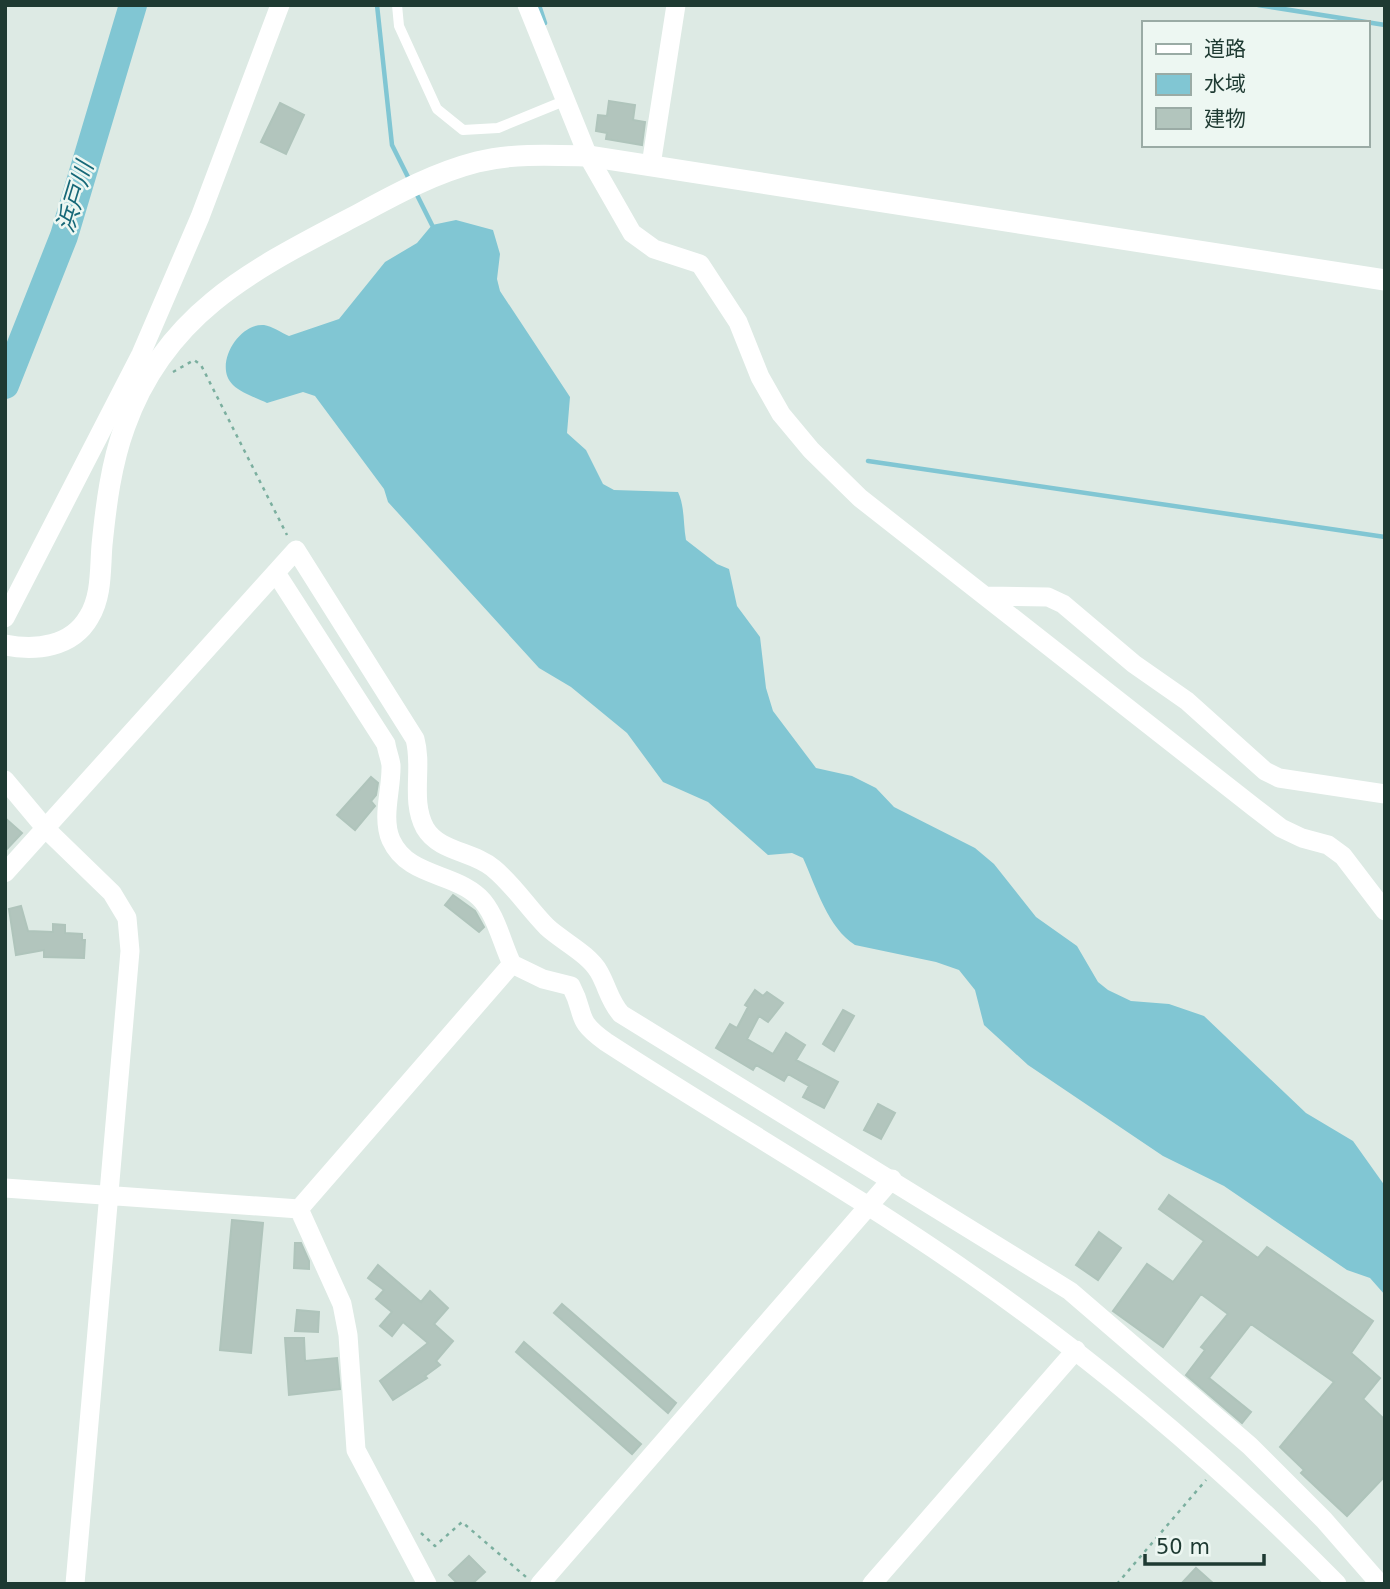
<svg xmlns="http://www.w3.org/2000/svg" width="1390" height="1589" viewBox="0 0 1390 1589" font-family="'DejaVu Sans','Noto Sans JP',sans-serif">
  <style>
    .water { fill: #81c6d3 }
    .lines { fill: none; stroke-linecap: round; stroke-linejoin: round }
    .stream { stroke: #81c6d3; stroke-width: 4.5 }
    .river { stroke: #81c6d3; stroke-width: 28 }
    .building { fill: #b2c5bd; stroke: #afc4bb; stroke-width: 2 }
    .path { stroke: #7baf9f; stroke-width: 2.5; stroke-dasharray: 3.5 5; stroke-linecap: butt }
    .service { stroke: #fff; stroke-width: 10 }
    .minor { stroke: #fff; stroke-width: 19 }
    .tertiary { stroke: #fff; stroke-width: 21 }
    .labels { text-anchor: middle; stroke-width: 5; stroke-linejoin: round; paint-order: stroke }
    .water-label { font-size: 24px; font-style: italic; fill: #166878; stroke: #edf7f2 }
  </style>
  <rect width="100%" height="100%" fill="#ddeae4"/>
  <path class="water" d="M456,220L493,230L500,254L497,279L500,291L570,397L567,433L586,450L603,484L614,490L678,492C685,507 683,524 686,540L717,564L729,569L737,606L760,637L766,688L773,711L816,768L852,776L876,788L894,807L975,848L994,864L1036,917L1077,946L1098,982L1108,990L1131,1001L1169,1004L1204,1016L1306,1113L1353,1141L1385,1186V1295L1370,1278L1347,1270L1224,1186L1163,1156L1028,1065L984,1025L975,990L959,970L936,962L855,945C828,928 816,887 803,858L792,853L768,855L708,802L663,782L627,733L571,687L539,668L388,502L384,489L315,396L303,392L267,403C257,398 241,393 233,385C213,366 238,323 264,325C272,326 282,333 289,336L339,319L385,262L417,243L432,225Z"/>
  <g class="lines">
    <path class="stream" d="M377,5L392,145L410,181
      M539,5L545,23
      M1258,5L1385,25
      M415,191L432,225
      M868,461L1385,537"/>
    <path class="river" d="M5,385L64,236L133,5"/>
  </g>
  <path class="building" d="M609,101L635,105L633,120L645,122L642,145L606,139L607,133L596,131L598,115L607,116Z
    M280,103L304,115L286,154L261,142Z
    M371,777L378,783L376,795L371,801L375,806L355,830L337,815Z
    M5,818L22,833L5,851Z
    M453,895L475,911L484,927L479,932L445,905Z
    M21,906L28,931L53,932V924L65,925V933L82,934V940H85L84,958L44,957V950L16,955L9,909Z
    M755,990L763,996L767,992L783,1003L768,1022L759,1016L747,1039L773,1054L786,1033L805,1045L796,1060L838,1082L824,1108L803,1097L809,1086L788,1074L784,1081L756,1065L753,1070L716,1048L730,1024L737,1028L748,1007L745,1005Z
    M843,1010L854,1016L834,1051L823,1044Z
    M878,1104L895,1113L881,1139L864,1130Z
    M1169,1195L1258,1258L1267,1247L1373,1321L1351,1353L1380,1378L1363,1399L1385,1420V1476L1347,1516L1301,1473L1304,1470L1280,1447L1334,1382L1251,1324L1209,1378L1251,1412L1242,1423L1186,1375L1205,1350L1201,1347L1228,1314L1201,1294L1163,1347L1113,1311L1147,1264L1173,1282L1204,1241L1159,1209Z
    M232,1220L263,1223L251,1353L220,1350Z
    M1099,1232L1121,1248L1098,1280L1076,1265Z
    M295,1243H301L309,1261V1269L294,1268Z
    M378,1265L421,1302L430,1291L448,1308L434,1324L453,1341L436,1361L440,1365L425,1376L427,1378L393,1400L380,1381L428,1343L403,1322L392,1336L380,1326L392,1312L376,1299L384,1290L368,1278Z
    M562,1304L676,1403L668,1413L554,1313Z
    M297,1310L319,1312L318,1332L295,1331Z
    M285,1338H304L305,1361L337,1358L340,1389L289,1395Z
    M524,1342L641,1444L632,1454L516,1352Z
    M469,1556L485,1572L472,1584H458L449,1575Z
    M1196,1568L1214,1584H1181Z"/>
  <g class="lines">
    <path class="path" d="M173,372L194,360L201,365L287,535
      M421,1533L435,1546L462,1522L526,1577
      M1117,1584L1206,1480"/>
    <path class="service" d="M397,5L399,26L437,109L463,130L498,128L564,101"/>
    <path class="minor" d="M527,5L588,156L632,233L654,249L700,264L738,322L760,377L781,414L811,450L860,498L1255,808L1281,828L1302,838L1328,845L1343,856L1385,911
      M651,165L676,5
      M276,573L386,744C387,751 390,758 391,765C392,789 381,817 391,840C408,877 452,872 479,897C496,913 502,944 512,964L543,979L571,986C587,1016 573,1018 606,1042C726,1120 851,1191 969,1273C1103,1366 1222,1467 1337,1584
      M987,596L1048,597L1063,604L1134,664L1187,701L1265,771L1279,778L1385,794
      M5,618L141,354L200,217L280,5
      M5,780L46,829L112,893L127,918L130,951L75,1584
      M5,873L296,550L415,739C423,768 410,800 425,828C439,852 473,851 493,868C514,885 528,908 547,927C562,941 589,954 599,972C608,988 609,1000 621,1014L1070,1291L1250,1446L1324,1520L1380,1584
      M5,1188L299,1209
      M299,1209L342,1304L348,1335L356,1450L427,1584
      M299,1209L512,964
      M540,1584L892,1179
      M872,1584L1076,1350"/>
    <path class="tertiary" d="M5,645C36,651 72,647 89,617C102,596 100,569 102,545C106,505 111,464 125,426C166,311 256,268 357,215C396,194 434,173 477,162C514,153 551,155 588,156L1385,280"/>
  </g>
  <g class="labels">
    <g class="water-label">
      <text transform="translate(75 197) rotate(-73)" y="8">浜戸川</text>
    </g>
  </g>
  <rect width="1390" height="1589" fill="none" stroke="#1e3a32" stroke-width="14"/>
  <rect x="1142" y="21" width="228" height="126" fill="#edf7f2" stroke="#9aaba5" stroke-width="2"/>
  <rect x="1156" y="44" width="35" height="10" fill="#ffffff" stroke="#9aaba5" stroke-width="2"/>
  <text x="1204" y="56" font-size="21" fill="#1e3a32">道路</text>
  <rect x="1156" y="74" width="35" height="21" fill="#81c6d3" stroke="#9aaba5" stroke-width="2"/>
  <text x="1204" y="91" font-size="21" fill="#1e3a32">水域</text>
  <rect x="1156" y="108" width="35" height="21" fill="#b2c5bd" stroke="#9aaba5" stroke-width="2"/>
  <text x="1204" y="126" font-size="21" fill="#1e3a32">建物</text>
  <path d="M1145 1554v10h119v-10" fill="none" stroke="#1e3a32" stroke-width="3.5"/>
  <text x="1156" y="1554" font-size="21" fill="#1e3a32" stroke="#edf7f2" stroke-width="5" paint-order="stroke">50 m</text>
</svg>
